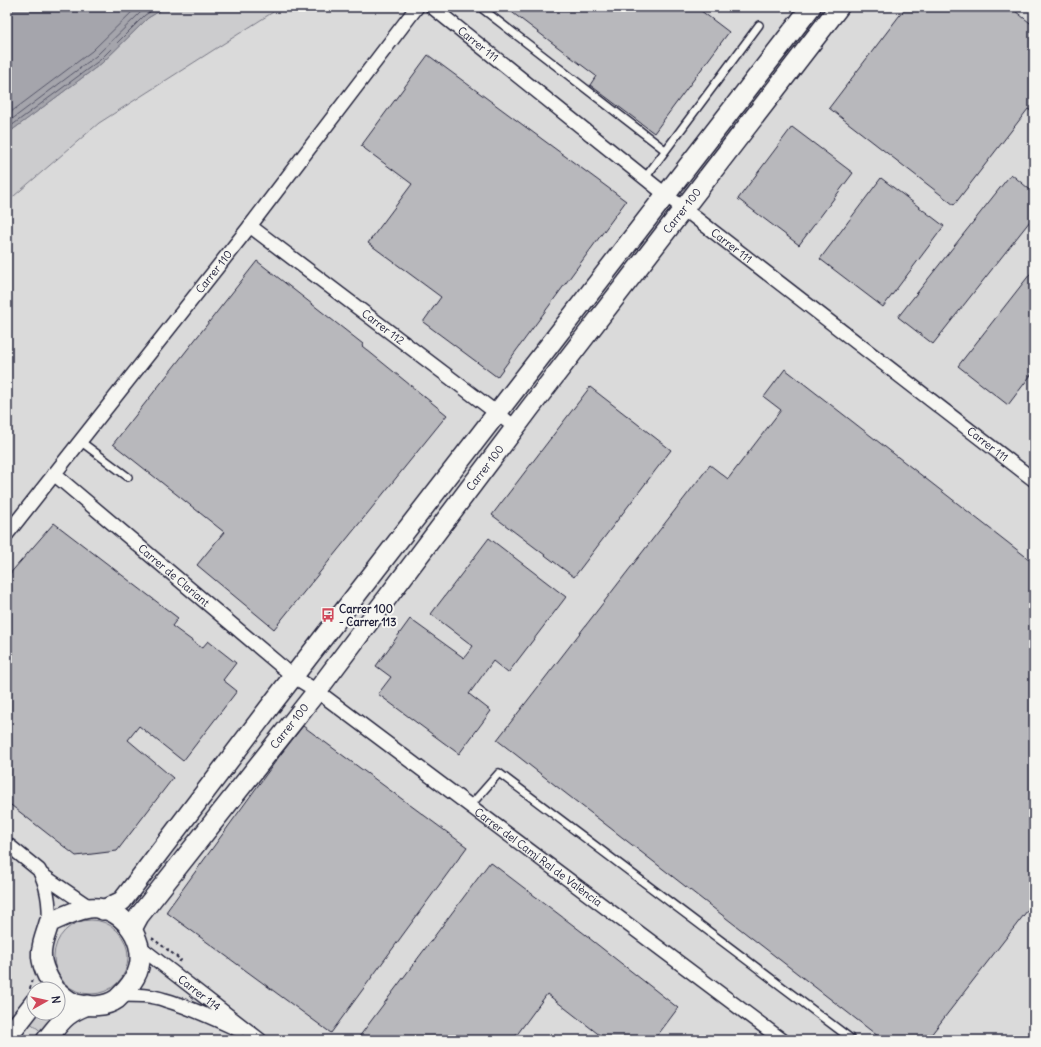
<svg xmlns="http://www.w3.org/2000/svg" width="1041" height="1047" viewBox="0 0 1041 1047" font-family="Delius,sans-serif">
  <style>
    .built { fill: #dadada; fill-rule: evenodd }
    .green { fill: #ccccce; stroke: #777784 }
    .water { fill: #a5a5ac; stroke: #71717f }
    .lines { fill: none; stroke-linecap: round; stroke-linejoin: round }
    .shore { stroke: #565668; stroke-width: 1 }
    .building { fill: #b8b8bc; stroke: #22223b }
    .lane-casing { stroke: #22223b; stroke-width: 10 }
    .street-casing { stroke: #22223b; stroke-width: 16 }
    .secondary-casing { stroke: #22223b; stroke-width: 22 }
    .path { stroke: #22223b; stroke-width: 2; stroke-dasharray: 3 3; stroke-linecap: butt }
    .lane { stroke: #f6f6f2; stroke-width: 7 }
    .street { stroke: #f6f6f2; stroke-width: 13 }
    .secondary { stroke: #f6f6f2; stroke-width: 19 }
    .labels { text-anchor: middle; stroke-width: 4; stroke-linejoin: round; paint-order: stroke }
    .street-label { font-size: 11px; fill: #22223b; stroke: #f6f6f2 }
    .poi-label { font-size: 11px; font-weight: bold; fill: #22223b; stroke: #f6f6f2; text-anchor: start }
  </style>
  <rect width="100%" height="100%" fill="#e9e9e7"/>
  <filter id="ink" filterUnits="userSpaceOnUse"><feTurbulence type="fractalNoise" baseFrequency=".025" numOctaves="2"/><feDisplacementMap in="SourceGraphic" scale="8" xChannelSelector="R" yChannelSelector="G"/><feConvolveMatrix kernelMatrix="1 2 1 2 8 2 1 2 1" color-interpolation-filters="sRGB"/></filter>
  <g filter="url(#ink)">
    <path class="built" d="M281,7H1034V1040H7V202L99,123ZM34,989H58V1013H34Z"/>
    <path class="green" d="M166,7H281L99,123L7,202V134L102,63L148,18Z
      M54 957a37 37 0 1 1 74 0a37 37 0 1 1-74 0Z
      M58,1008V1013L43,1033L28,1021L35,1013H58Z"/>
    <path class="water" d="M7,7H166L148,18L102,63L7,134Z"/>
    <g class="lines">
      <path class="shore" d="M7,115L92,51L137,7
        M7,123L96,56L141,12L148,7
        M7,129L100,60L145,15L158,7"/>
    </g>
    <path class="building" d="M505,7H642L647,11L650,7H696L729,32L654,133L590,85L596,76Z
      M906,7H1010L1034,26V113L1028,109L954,205L829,108Z
      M428,55L626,201L497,377L423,322L441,297L368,243L412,184L361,146Z
      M792,127L853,173L799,245L738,199Z
      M1011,174L1034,193V216L933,344L898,317Z
      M881,178L944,226L883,307L820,259Z
      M257,261L363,344L362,346L447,415L274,629L197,565L224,532L113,444Z
      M1034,269V371L1008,405L958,366Z
      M785,369L1034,563V902L927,1040H883L497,740L710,465L728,479L781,410L764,397Z
      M590,387L671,450L574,577L492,515Z
      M54,523L178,618L172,626L202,648L208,641L236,663L223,680L237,691L183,761L139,726L128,740L173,778L117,851L76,856L7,802V577Z
      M489,538L566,597L508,673L493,661L469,694L491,711L459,754L378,694L391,677L376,666L410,619L464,658L473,646L431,614Z
      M303,726L467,847L331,1033L166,912L281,754Z
      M490,862L590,938H589L678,1008L654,1040H606L547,994L513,1040H364L359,1037Z"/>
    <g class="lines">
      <defs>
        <path id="lane" d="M480,7L665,150
          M645,178L759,25
          M80,441L128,477
          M470,806L499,773L850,1038L849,1040"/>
        <g id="street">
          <path id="s1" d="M432,7L666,195L1034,480"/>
          <path id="s2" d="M250,226L515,427"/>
          <path id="s3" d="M54,474L294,677L317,691L782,1040"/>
          <path id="s4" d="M7,534L250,226L417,7"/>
          <path d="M7,844L39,870C48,887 50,904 49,923"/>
          <path d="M41,874L91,908"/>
          <path id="s5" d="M140,947L260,1040"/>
          <path d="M121,995C136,995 151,995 165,1000C190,1007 215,1019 239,1030"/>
        </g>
        <g id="secondary">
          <path d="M103,910L122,901L129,892L275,700L811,7"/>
          <path id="s6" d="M132,929L139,916L317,691L530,408L839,7"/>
          <path d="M55,989C47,977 39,962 42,948C43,940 47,931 49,923C62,917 75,910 89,908C120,905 146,937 139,967C137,976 132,983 126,990C123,993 120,996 117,999C106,1007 89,1007 76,1004C69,1002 63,996 58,992"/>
          <path d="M7,1038L34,1003"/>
          <path d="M46,1040C62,1021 64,1014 88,1005"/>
        </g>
      </defs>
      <use href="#lane" class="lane-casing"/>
      <use href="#street" class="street-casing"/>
      <use href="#secondary" class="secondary-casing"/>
      <path class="path" d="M152,938L181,960L178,963
        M30,989L32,978"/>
      <use href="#lane" class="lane"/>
      <use href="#street" class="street"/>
      <use href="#secondary" class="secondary"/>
    </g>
  </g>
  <defs>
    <symbol id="bus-bare" viewBox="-9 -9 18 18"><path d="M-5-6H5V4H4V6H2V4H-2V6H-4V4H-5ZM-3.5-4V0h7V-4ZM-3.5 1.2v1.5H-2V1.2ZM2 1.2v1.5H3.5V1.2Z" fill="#d1495b" stroke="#f6f6f2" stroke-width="2.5" paint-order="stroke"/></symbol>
  </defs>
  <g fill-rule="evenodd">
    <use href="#bus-bare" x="318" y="605" width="20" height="20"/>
  </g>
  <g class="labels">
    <g class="street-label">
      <text dy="4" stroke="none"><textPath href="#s1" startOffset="59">Carrer 111</textPath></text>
      <text dy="4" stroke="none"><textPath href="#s6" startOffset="905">Carrer 100</textPath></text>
      <text dy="4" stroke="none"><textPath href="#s1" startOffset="383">Carrer 111</textPath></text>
      <text dy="4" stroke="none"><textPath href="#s4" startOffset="334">Carrer 110</textPath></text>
      <text dy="4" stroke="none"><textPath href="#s2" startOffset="167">Carrer 112</textPath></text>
      <text dy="4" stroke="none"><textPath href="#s1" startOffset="707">Carrer 111</textPath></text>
      <text dy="4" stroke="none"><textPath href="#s6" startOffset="581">Carrer 100</textPath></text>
      <text dy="4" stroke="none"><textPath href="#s3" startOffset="157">Carrer de Clariant</textPath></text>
      <text dy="4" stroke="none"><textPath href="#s6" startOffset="257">Carrer 100</textPath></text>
      <text dy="4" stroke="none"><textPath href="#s3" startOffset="618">Carrer del Camí Ral de València</textPath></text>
      <text dy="4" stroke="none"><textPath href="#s5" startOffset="75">Carrer 114</textPath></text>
    </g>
    <g class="poi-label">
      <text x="339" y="613">Carrer 100<tspan x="339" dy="13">- Carrer 113</tspan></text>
    </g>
  </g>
  <rect width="1041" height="1047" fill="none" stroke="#f6f6f2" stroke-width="24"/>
  <rect x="12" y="12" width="1017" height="1023" fill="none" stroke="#22223b" stroke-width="1.5" filter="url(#ink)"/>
  <g transform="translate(46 1001) rotate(82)"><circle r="19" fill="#f6f6f2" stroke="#a1a1a9"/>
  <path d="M0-3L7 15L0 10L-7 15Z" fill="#d1495b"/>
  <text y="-6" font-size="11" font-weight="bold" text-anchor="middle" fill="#22223b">N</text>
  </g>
</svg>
